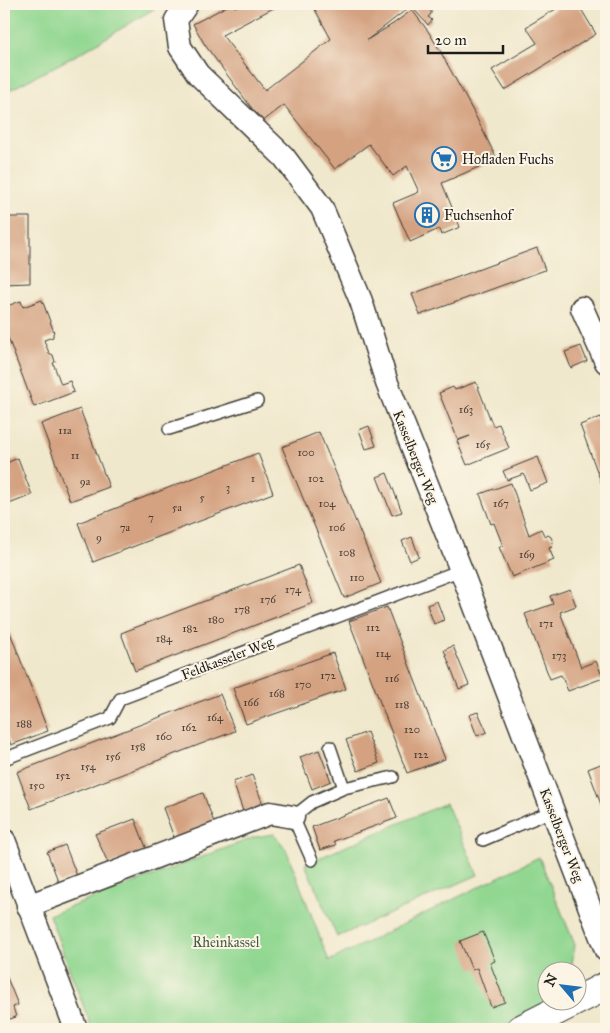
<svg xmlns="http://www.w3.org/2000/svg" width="610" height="1033" viewBox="0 0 610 1033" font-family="'IM FELL Great Primer',serif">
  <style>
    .green { fill: #91d791; stroke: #567a56 }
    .building { fill: #d4a281 }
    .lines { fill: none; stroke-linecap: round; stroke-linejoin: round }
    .lane-casing { stroke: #3c3b36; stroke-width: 14 }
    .street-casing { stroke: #3c3b36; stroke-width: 25 }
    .secondary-casing { stroke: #3c3b36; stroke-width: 30 }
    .lane { stroke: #fff; stroke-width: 11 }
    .street { stroke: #fff; stroke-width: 22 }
    .secondary { stroke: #fff; stroke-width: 28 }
    .labels { text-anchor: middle; stroke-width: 4; stroke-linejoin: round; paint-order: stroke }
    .number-label { font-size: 11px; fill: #4a3e35 }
    .poi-label { font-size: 14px; fill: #1c1c1c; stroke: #fcf5e5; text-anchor: start }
    .street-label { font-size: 14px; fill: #1c1c1c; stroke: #fcf5e5 }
    .park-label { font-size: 14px; fill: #455d45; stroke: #fcf5e5 }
  </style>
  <rect width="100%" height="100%" fill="#fcf5e5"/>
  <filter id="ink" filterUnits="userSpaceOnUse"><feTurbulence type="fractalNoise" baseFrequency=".02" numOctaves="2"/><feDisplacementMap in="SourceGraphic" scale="10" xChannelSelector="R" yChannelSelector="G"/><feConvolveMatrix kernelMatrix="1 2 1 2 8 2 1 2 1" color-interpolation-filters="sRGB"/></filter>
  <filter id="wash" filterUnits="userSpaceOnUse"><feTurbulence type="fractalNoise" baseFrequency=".0096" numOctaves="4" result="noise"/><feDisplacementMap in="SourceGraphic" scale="20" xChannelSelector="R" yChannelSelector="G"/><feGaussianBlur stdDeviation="1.12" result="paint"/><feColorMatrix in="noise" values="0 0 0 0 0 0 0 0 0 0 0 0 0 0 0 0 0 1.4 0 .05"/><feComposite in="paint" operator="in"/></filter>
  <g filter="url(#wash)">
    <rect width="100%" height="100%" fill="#f0e8cc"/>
    <path class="green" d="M4,4H162L84,51L4,93Z
      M446,803L478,875L337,937L305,864Z
      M274,834L286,849L329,961L539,857L575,945L571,970H548V1000L554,1001L498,1029H92L49,915L255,837Z"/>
    <g id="blocks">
      <path class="building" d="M231,4H233L235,7L241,4H281L222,35L265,90L331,39L312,4H426L431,9V14L428,17L432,20L428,25L411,6L367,40L393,24L412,10L428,31L439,49L474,113L497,159L442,183L460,227L441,235L439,229L410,242L393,203L419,192L407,166L393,176L369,144L335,169L284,105L262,122L205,45L193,24Z
        M564,4H578L596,34L505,90L492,70L537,43L526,27Z
        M4,217H30V283L4,284Z
        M537,248L545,270L420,315L412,294Z
        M42,300L54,332L53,333V337L44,340L49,353L53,355L55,362L53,363L61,384L70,381L74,392L34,407L4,327V307L21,301L23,307Z
        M581,346L587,361L571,368L565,352Z
        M476,382L493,426L499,424L509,448L467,465L457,441L470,436L458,440L439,393L453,387L455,390Z
        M80,409L109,487L70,501L41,424Z
        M601,417L606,430V489L604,490L580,425Z
        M369,426L376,446L366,449L359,430Z
        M319,432L381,583L344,598L282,447Z
        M258,453L273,493L93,562L78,523Z
        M538,457L548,483L530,490L524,474L507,480L503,471Z
        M18,458L32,495L4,506V464Z
        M387,473L402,512L392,515L377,477Z
        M511,483L529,535L541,529L545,537L548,535L551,537L553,542L552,547L549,548L554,560L512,577L499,547L503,546L494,523L491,524L480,494Z
        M412,537L419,557L410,561L402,541Z
        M299,565L313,603L135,671L121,633Z
        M570,589L576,606L560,612L581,667L596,661L603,678L568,691L561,675L550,679L525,614L553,604L550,596Z
        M437,601L444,620L434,624L427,605Z
        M387,607L445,759L407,773L349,621Z
        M4,617L48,731L11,745L4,727Z
        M453,646L469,685L459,689L444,650Z
        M333,653L346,689L246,724L233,688Z
        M220,694L235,731L31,809L17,772Z
        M478,712L487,732L477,736L469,715Z
        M367,732L379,763L358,771L346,740Z
        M319,750L331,781L312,789L300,757Z
        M606,762V818L588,769Z
        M252,775L264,807L244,814L233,782Z
        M203,793L215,825L175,840L163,808Z
        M389,798L397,818L334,841L336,845L320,850L312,827Z
        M135,819L147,850L109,865L95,834Z
        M65,845L77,876L59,883L47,852Z
        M606,866V880L601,867Z
        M483,932L495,961L490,963L505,1002L491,1007L477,968L472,970L460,941Z
        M4,970L18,1005L13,1007L16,1017L4,1021Z"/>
    </g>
  </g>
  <g filter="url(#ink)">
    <use href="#blocks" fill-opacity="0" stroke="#3c3b36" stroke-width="1"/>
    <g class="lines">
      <defs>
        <path id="lane" d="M169,429L257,401
          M330,747L344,788
          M4,759L110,718L120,699L461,570
          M483,840L552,811
          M312,860L293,817L312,802L344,788L393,777"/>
        <path id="street" d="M187,4L176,20L180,47L198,74L284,157L322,208L361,301L387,383L461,570L606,950
          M582,308L606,362
          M4,840L76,1029
          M28,906L270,813L293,817"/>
        <path id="secondary" d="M521,1029L606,986"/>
      </defs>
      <use href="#lane" class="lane-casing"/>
      <use href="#street" class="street-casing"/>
      <use href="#secondary" class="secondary-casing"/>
      <use href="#lane" class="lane"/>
      <use href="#street" class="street"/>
      <use href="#secondary" class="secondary"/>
    </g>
  </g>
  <defs>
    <symbol id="supermarket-ring" viewBox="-11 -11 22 22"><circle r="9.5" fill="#fcf5e5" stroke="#1f6fb2" stroke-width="1.5"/><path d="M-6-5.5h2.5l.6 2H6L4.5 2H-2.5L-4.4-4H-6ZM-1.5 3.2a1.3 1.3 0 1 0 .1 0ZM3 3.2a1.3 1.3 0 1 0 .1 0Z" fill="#1f6fb2"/></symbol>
    <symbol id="building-ring" viewBox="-11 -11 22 22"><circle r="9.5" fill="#fcf5e5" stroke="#1f6fb2" stroke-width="1.5"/><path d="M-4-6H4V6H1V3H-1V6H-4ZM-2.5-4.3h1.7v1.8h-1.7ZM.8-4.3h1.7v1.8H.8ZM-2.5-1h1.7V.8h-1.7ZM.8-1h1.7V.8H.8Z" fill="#1f6fb2"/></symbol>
  </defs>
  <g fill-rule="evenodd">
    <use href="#supermarket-ring" x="430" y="145" width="28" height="28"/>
    <use href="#building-ring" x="413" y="201" width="28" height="28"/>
  </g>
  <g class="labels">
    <g class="number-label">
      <text x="466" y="413">163</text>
      <text x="65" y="434">11a</text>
      <text x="483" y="448">165</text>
      <text x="306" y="456">100</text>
      <text x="75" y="459">11</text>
      <text x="253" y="482">1</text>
      <text x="316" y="482">102</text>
      <text x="85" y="485">9a</text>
      <text x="228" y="491">3</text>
      <text x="202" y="501">5</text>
      <text x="327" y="507">104</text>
      <text x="501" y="507">167</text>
      <text x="177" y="511">5a</text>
      <text x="151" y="521">7</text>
      <text x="125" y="531">7a</text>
      <text x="337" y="531">106</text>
      <text x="99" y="541">9</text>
      <text x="347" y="556">108</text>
      <text x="527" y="558">169</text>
      <text x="357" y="581">110</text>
      <text x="293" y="593">174</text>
      <text x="268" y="603">176</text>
      <text x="242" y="613">178</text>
      <text x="216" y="623">180</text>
      <text x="546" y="627">171</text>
      <text x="373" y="631">112</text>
      <text x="190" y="632">182</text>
      <text x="164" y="642">184</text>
      <text x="383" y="657">114</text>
      <text x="559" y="659">173</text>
      <text x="328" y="679">172</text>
      <text x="392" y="682">116</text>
      <text x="303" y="688">170</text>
      <text x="277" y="697">168</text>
      <text x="251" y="706">166</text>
      <text x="402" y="708">118</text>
      <text x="215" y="721">164</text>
      <text x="24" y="727">188</text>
      <text x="189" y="731">162</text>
      <text x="412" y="733">120</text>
      <text x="164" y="740">160</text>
      <text x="138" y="750">158</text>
      <text x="421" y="758">122</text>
      <text x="113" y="760">156</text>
      <text x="88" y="770">154</text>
      <text x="63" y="779">152</text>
      <text x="37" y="789">150</text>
    </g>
    <g class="poi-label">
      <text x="462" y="164">Hofladen Fuchs</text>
      <text x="444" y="220">Fuchsenhof</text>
    </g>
    <g class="street-label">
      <text transform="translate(416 457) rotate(68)" y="5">Kasselberger Weg</text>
      <text transform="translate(227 658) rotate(-21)" y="5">Feldkasseler Weg</text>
      <text transform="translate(562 835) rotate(69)" y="5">Kasselberger Weg</text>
    </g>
    <g class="park-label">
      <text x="226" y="947">Rheinkassel</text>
    </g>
  </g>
  <rect width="610" height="1033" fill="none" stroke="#fcf5e5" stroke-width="20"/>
  <g transform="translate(562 986) rotate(298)"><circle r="24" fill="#fcf5e5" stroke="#a29e95"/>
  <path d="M0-4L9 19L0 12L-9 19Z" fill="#1f6fb2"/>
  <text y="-8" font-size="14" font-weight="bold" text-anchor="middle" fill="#1c1c1c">N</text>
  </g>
  <path d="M428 45v8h75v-8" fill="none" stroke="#1c1c1c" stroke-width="2.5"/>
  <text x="435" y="45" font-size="15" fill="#1c1c1c" stroke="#fcf5e5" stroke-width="4" paint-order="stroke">20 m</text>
</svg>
